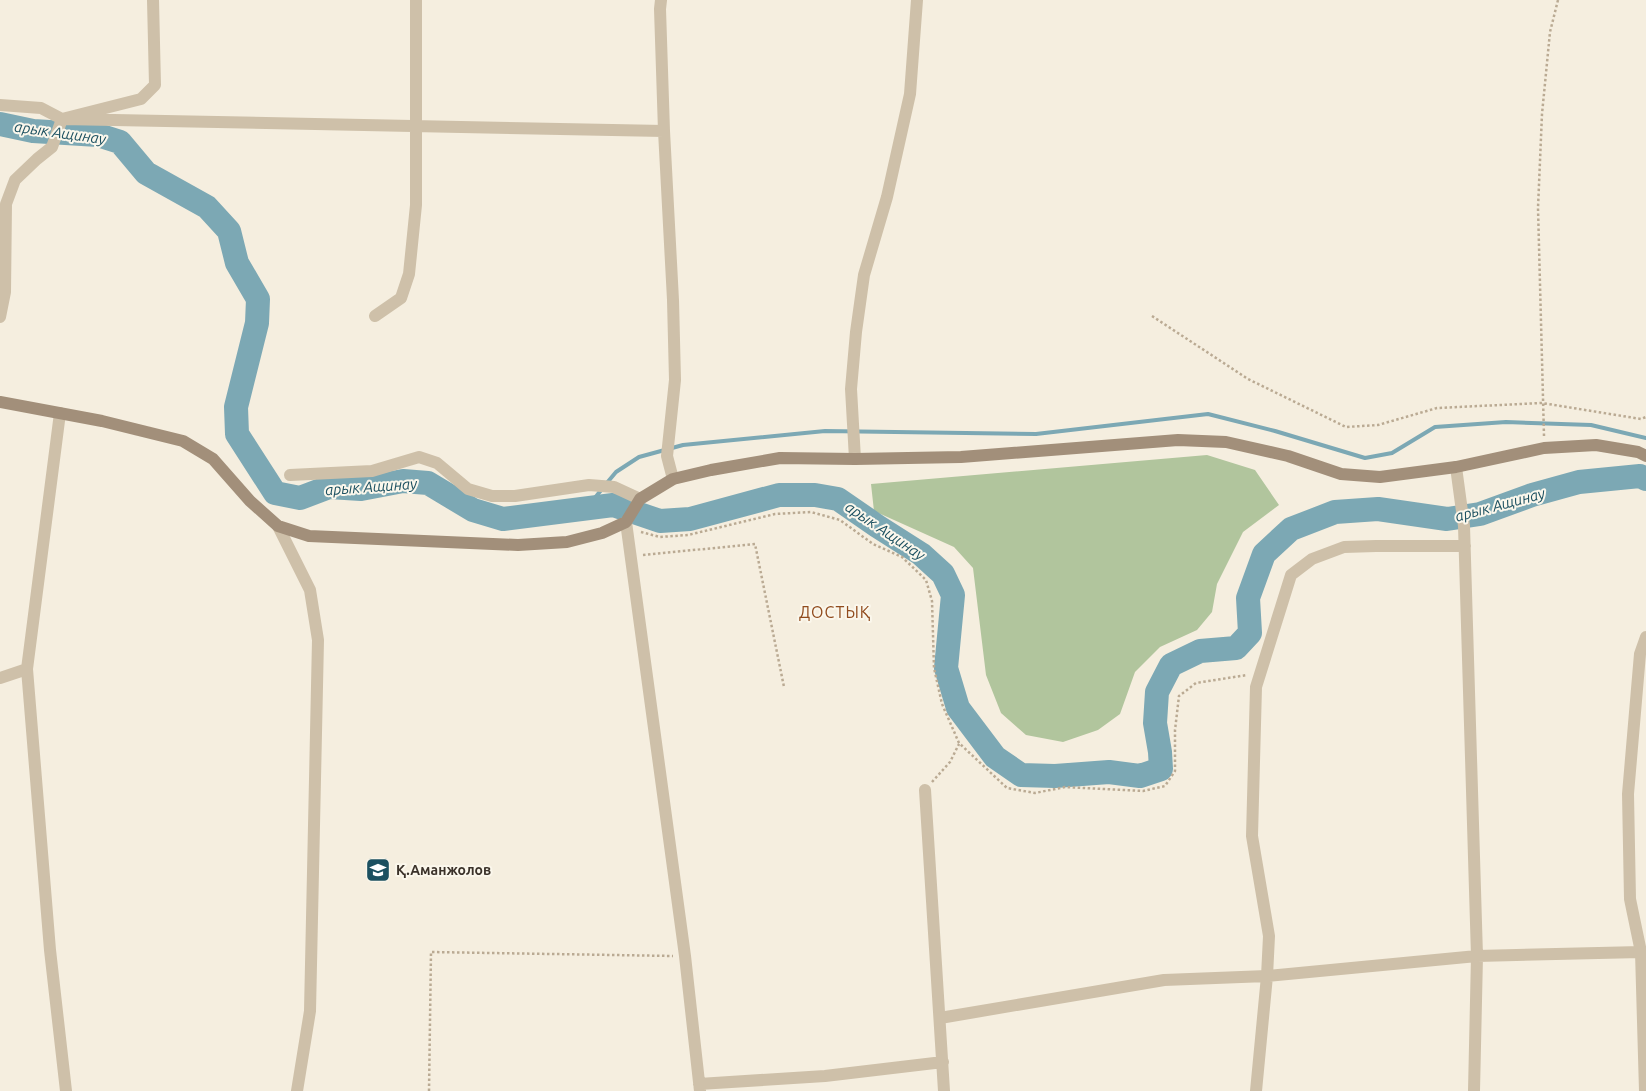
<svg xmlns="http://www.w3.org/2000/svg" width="1646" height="1091" viewBox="0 0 1646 1091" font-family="Ubuntu,sans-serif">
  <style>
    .green { fill: #b1c59d }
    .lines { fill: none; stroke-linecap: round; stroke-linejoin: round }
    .stream { stroke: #7ca8b4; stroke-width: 4 }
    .river { stroke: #7ca8b4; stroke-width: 24 }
    .path { stroke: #baaa93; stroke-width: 2.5; stroke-dasharray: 2.5 2.5; stroke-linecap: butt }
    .minor { stroke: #cec0a9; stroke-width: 12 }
    .secondary { stroke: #a28f7a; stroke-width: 12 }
    .labels { text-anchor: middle; stroke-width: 4; stroke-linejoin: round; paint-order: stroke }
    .poi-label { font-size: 14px; font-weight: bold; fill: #3b322a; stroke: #fbf7ec; text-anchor: start }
    .water-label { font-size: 15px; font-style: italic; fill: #1c5060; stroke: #fbf7ec }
    .quarter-label { font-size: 16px; letter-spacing: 1px; fill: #904b1d; stroke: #fbf7ec }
  </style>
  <rect width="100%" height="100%" fill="#f5eedf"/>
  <path class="green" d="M1207,455L1255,470L1279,505L1243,532L1217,584L1212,612L1197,630L1160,647L1135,672L1120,714L1098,730L1063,742L1026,735L1001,713L986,675L973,568L954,547L874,511L871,484Z"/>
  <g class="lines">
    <path class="stream" d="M606,484L616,472L639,457L683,445L825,431L1036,434L1208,414L1275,431L1365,458L1392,453L1435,427L1506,422L1591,425L1646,438
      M586,509L602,489"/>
    <path class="river" d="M0,124L33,131L98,135L120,142L146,173L207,207L229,231L237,263L258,299L257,323L236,407L237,434L275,493L300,498L329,487L361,489L403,481L428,483L473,510L503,519L613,505L660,521L690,519L779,495H815L838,499L877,526L921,554L943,574L953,595L946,668L958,708L995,757L1021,775L1055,776L1109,772L1140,776L1161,769L1160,752L1155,723L1157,692L1171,665L1200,651L1236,648L1250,633L1248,598L1264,554L1291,529L1335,512L1378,509L1447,519L1480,514L1532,495L1579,482L1640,476L1646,479"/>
    <path class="path" d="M1152,316L1248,379L1346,427L1378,425L1437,408L1542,403L1641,419L1646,417
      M1544,436L1538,208L1542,114L1550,32L1558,0
      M641,532L660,537L688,535L775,514L811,512L840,520L873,544L902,557L926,580L932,601L934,668L942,704L959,743L1007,788L1035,793L1065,787L1143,791L1165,786L1175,771V730L1179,696L1196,683L1247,675
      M643,555L755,544L784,687
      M932,782L950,762L959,744
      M429,1091L431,952L673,956"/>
    <path class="minor" d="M661,0L660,9L664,131L673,300L675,380L667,456L673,479
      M0,105L41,108L62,119L664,131
      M375,316L401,298L409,274L416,205V0
      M0,317L5,292L6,204L15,180L37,159L52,147L62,119L141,99L155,85L153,0
      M60,413L27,669L50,950L66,1091
      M855,459L851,389L856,332L864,275L887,197L910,94L917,0
      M1456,467L1464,526L1477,956L1474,1091
      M290,475L372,471L419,457L437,463L468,489L492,496H515L589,485L614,487L640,499
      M626,522L685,956L700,1091
      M278,526L310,590L318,640L310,1011L297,1091
      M0,678L27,669
      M925,790L944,1091
      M940,1018L1164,980L1267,976L1477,956L1641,952L1646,954
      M699,1084L825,1076L943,1062
      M1256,1091L1267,976L1269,936L1252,836L1256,687L1291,575L1312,559L1344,547L1376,546H1465
      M1645,1091L1641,952L1630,899L1628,794L1640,654L1646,637"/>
    <path class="secondary" d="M0,402L102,421L183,441L213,459L250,501L278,526L309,536L518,545L567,542L602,533L626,522L640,499L673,479L711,470L780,458L855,459L961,457L1178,440L1226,442L1288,456L1341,474L1380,477L1456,467L1544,448L1596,445L1638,452L1646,456"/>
  </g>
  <defs>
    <symbol id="school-square" viewBox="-11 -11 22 22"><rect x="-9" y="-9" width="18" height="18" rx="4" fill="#1c5060" stroke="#fbf7ec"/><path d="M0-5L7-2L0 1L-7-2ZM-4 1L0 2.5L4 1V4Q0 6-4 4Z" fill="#fff"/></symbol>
  </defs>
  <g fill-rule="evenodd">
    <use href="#school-square" x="364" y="856" width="28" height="28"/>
  </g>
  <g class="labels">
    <g class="poi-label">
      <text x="396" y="875">Қ.Аманжолов</text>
    </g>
    <g class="water-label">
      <text transform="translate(60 133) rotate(8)" y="5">арык Ащинау</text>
      <text transform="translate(371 487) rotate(-4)" y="5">арык Ащинау</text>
      <text transform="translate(1500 505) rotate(-15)" y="5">арык Ащинау</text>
      <text transform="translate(885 531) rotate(34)" y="5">арык Ащинау</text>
    </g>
    <g class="quarter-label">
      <text x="835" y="618">ДОСТЫҚ</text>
    </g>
  </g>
</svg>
